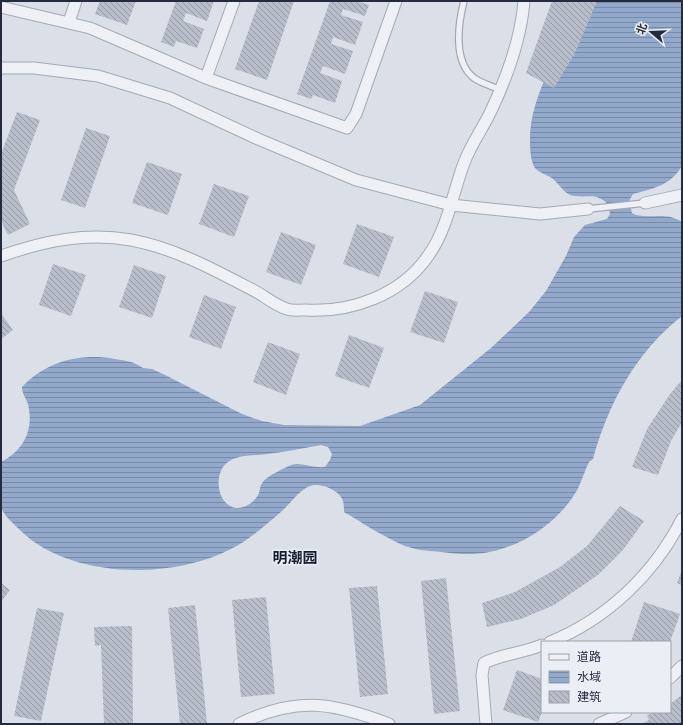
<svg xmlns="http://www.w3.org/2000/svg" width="683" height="725" viewBox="0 0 683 725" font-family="'Exo 2','Noto Sans SC',sans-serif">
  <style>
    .water { fill: url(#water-rules); fill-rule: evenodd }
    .building { fill: url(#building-back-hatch) }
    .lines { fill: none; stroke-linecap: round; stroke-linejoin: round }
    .service-casing { stroke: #a4a9b4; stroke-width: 8 }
    .minor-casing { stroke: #a4a9b4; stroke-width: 13 }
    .service { stroke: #eef0f5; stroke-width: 5.5 }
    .minor { stroke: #eef0f5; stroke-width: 11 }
    .labels { text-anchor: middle; stroke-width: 3; stroke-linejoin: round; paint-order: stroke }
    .quarter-label { font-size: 15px; font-weight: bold; fill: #161d2f; stroke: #eaeef5 }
  </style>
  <defs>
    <pattern id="water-rules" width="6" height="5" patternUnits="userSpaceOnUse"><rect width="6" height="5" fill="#92a9cb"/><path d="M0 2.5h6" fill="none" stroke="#778aa6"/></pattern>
    <pattern id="building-back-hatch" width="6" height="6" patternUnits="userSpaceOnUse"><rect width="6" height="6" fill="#b8bdca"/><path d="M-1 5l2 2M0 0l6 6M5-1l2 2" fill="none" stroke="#959aa5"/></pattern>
  </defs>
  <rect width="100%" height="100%" fill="#dbdfe7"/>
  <path class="water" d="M587,1H682V166C670,186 654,188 633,194L629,201L632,213C645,221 665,210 682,222V316C636,352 608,404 593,459L589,462C584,472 580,487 574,495C555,525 519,548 484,553C470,555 455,554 441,552C430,551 416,550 405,546C384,537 364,524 344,512C344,507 344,501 341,497C337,490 323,484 314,485C301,487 291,503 282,511C267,524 249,540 231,549C172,580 69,579 20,530C15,525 3,515 1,507C0,493 1,476 1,462C24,450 34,430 28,404C26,398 22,394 22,387C47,361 80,353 115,359C127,361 133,361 143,368L152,369L165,375L242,414L262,421L284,425L360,426L420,405L491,348L529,312L546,291L566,256L574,237L585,225L607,219L610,214L608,204C595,192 590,198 574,196C565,195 560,185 553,179C548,175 539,173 535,168C531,162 530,151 530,144C528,95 564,44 587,1ZM321,445L328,447L332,454L330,460L325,467C315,468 305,464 297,464C290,464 281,470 275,473C271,475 265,479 263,482C260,485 260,490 259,493C255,502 246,508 237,508C216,506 213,472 228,462C239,454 255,456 267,454C285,452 303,448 321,445Z"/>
  <path class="building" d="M100,1H136L127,25L95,14Z
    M176,1H214L207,21L186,13L183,21L204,29L197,48L176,41L174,47L161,42Z
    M259,1H294L267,80L235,69Z
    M330,1H357L369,5L365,16L343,9L341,15L363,22L355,45L333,37L331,44L353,51L345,74L323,66L320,73L342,81L335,103L313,95L311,99L297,94Z
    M552,1H597L576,51L554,88L526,73Z
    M17,112L40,120L14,190L30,224L8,235L1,220V154Z
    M86,128L110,136L85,208L61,200Z
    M147,162L182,174L168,215L132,203Z
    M214,184L249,196L234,237L199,224Z
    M357,224L394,237L379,277L343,264Z
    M281,232L316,245L301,285L266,272Z
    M53,264L86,275L71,316L39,305Z
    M134,265L166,276L152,318L119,307Z
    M425,291L458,302L444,343L410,332Z
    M204,295L236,307L221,349L189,337Z
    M1,313L13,330L1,339Z
    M349,335L384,348L369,388L335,376Z
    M268,342L300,354L286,395L253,382Z
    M682,380V422L671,441L658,475L632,467L647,429L670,394Z
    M620,506L644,521L623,550L598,575L554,605L521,619L487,627L482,603L515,592L560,567L587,546Z
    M682,570V585L677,583Z
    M446,578L460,711L434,714L421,581Z
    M1,583L10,590L1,602Z
    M377,586L388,694L360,697L349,588Z
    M266,597L275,694L241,697L232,600Z
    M644,602L680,614L670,642H631Z
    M195,605L207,723L180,724L168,608Z
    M37,608L64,613L41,721L14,716Z
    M132,626L133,724H104L101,645L95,646L94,627Z
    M517,670L542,679V712L538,722L503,710Z
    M682,695V724H642L649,720L647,716L652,712H670V704Z"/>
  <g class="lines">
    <defs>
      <path id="service" d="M464,1C458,24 453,62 474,78C481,83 492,86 500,90
        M588,209L645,203"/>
      <path id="minor" d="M1,7L90,28L206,78L347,128L356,114L396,1
        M69,22L76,1
        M1,68H34L98,76L170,98L258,139L356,180L451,205L540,214L588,209
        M206,78L234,1
        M645,203L682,195
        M1,256C44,241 86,232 131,240C174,248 213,269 251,289C262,294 274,305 287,309C292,311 299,310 305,310C351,313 401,295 428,256C448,228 452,195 464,163C471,144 483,128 491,111C507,77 521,39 524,1
        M550,642C607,619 654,574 682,519
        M670,678L682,666
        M239,724C296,696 332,702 389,724
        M486,724L482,675L484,663C502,654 523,653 542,645
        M599,724L626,712"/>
    </defs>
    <use href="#service" class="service-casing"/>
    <use href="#minor" class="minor-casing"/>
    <use href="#service" class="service"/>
    <use href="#minor" class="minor"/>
  </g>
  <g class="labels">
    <g class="quarter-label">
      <text x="295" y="563">明潮园</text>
    </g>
  </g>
  <rect width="683" height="725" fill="none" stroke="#242b3e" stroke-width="4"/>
  <rect x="541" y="641" width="130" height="72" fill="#eaeef5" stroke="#9ba0ac"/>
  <rect x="549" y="654" width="20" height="6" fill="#eef0f5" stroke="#9ba0ac"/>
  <text x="577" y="661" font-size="12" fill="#242b3e">道路</text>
  <rect x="549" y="671" width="20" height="12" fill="url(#water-rules)" stroke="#9ba0ac"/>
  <text x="577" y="681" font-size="12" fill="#242b3e">水域</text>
  <rect x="549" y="691" width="20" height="12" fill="url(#building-back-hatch)" stroke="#9ba0ac"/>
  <text x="577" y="701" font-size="12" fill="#242b3e">建筑</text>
  <g transform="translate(651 32) rotate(289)" stroke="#eaeef5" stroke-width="3" paint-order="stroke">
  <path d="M0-3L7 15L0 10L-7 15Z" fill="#242b3e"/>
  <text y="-6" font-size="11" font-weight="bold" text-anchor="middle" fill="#242b3e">北</text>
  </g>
</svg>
